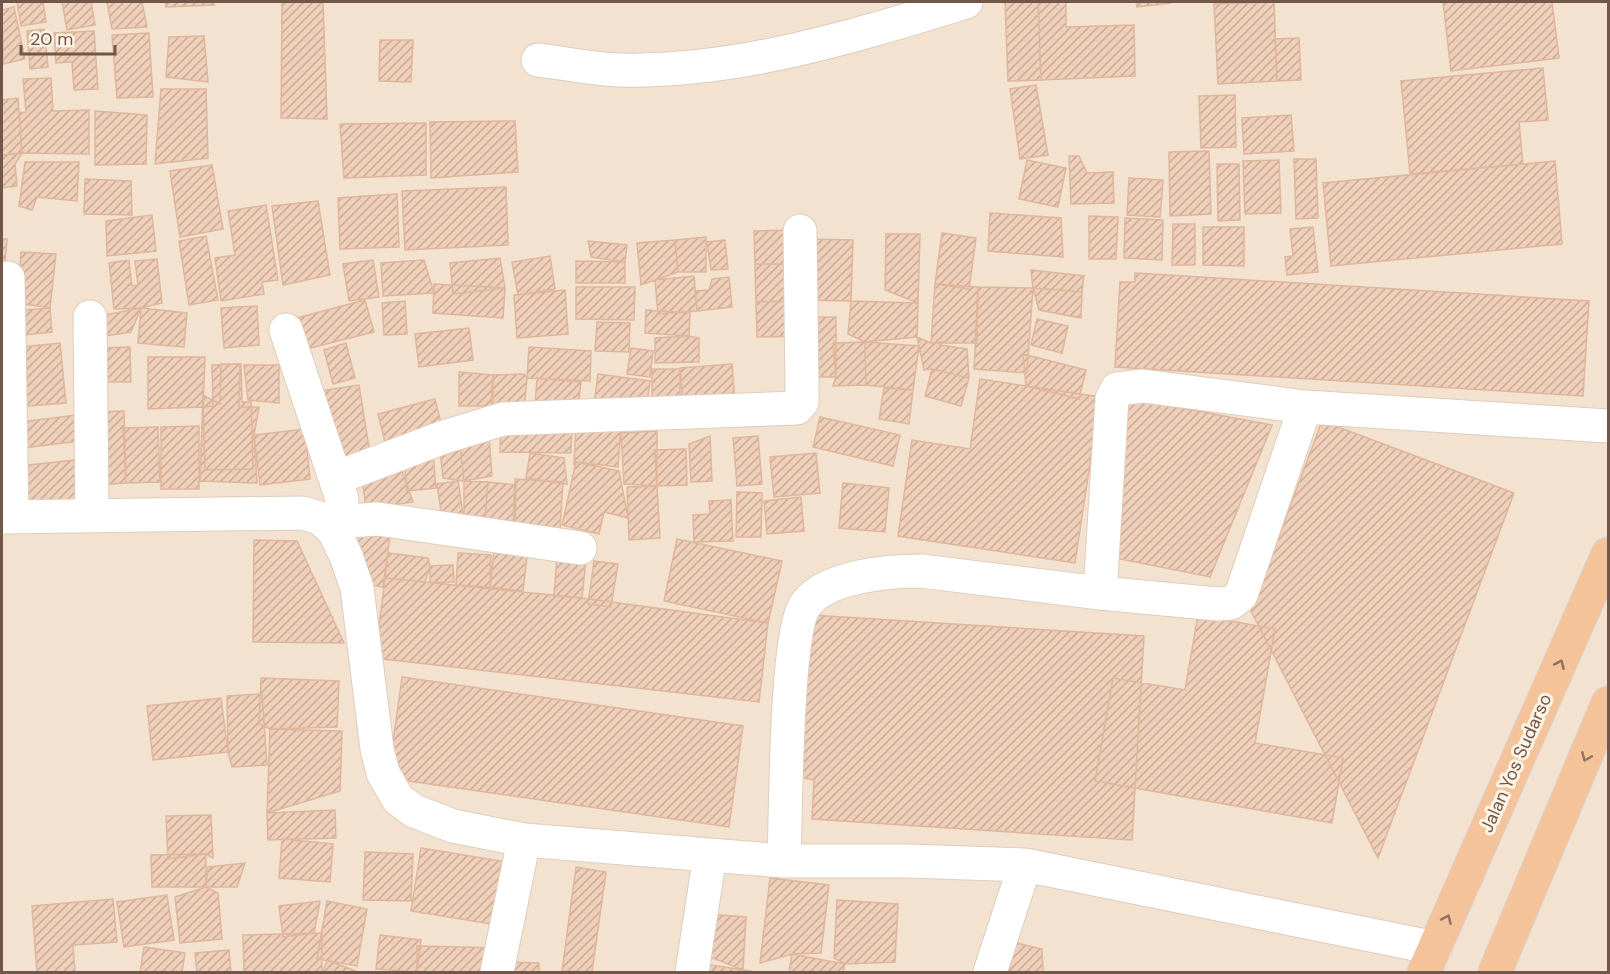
<svg xmlns="http://www.w3.org/2000/svg" width="1610" height="974" viewBox="0 0 1610 974" font-family="'DM Sans',sans-serif">
  <style>
    .residential { fill: #f2e2cf }
    .building { fill: url(#building-hatch); stroke: #e0b69b; stroke-width: 1.5 }
    .lines { fill: none; stroke-linecap: round; stroke-linejoin: round }
    .minor-casing { stroke: #decdbd; stroke-width: 35 }
    .trunk-casing { stroke: #dad3d0; stroke-width: 35 }
    .minor { stroke: #fff; stroke-width: 33 }
    .trunk { stroke: #f5c39a; stroke-width: 33 }
    .oneway { stroke: #91725d }
    .labels { text-anchor: middle; stroke-width: 6; stroke-linejoin: round; paint-order: stroke }
    .street-label { font-size: 18px; fill: #705749; stroke: #fef5e6 }
  </style>
  <defs>
    <pattern id="building-hatch" width="6" height="6" patternUnits="userSpaceOnUse" patternTransform="scale(1.5)"><rect width="6" height="6" fill="#efcfb9"/><path d="M-1 1l2-2M0 6l6-6M5 7l2-2" fill="none" stroke="#c6ab98"/></pattern>
  </defs>
  <rect width="100%" height="100%" fill="#fbf1e0"/>
  <path class="residential" d="M2,2H1608V972H2Z"/>
  <path class="building" d="M17,2H43L46,22L21,26Z
    M62,2H91L95,25L67,30Z
    M107,2H142L147,27L112,29Z
    M165,2H213L214,5L166,7Z
    M282,2H323L327,119L281,118Z
    M1005,2H1038L1041,80L1008,81Z
    M1038,2H1066V27L1134,25L1135,76L1041,80Z
    M1136,2H1171V3L1137,7Z
    M1274,2L1277,81L1218,84L1214,4Z
    M1443,2H1552L1559,58L1451,71Z
    M14,7L25,59L3,64L2,10Z
    M44,29L48,67L30,69L27,31Z
    M94,31L98,89L74,90L72,62L56,63L54,33Z
    M149,33L153,97L117,98L112,35Z
    M204,36L208,82L166,77L169,37Z
    M1299,38L1301,80L1277,81L1275,39Z
    M380,40H413L411,82L379,81Z
    M1543,68L1548,120L1519,122L1523,164L1410,174L1401,81Z
    M51,78L53,111L89,110V154L22,153L19,113L26,112L23,79Z
    M1036,85L1048,155L1020,159L1010,89Z
    M161,89H206L208,158L155,164Z
    M1235,95L1236,147L1201,148L1199,96Z
    M18,98L22,153L2,155V100Z
    M95,111L147,115L146,164L95,165Z
    M1291,115L1294,151L1244,154L1242,118Z
    M515,121L518,172L431,178L430,122Z
    M426,123V175L344,178L340,124Z
    M1209,151L1211,214L1170,216L1169,152Z
    M22,153L15,164L17,186L2,188V155Z
    M1069,156H1079L1087,173L1113,172L1114,203L1071,204Z
    M1294,159H1316L1318,218L1296,219Z
    M1027,160L1066,168L1058,207L1019,199Z
    M1279,160L1281,213L1245,214L1243,161Z
    M1555,161L1562,244L1331,266L1323,183Z
    M25,162H79L77,201L37,197L32,210L19,206Z
    M1217,164H1239L1240,220L1218,221Z
    M212,165L223,229L180,237L170,171Z
    M1129,178L1163,180L1160,217L1127,215Z
    M85,179L131,181L132,215L84,214Z
    M506,187L508,245L405,250L402,191Z
    M397,194L399,247L340,249L338,198Z
    M318,201L330,275L283,285L272,206Z
    M266,205L278,280L262,282L264,294L221,301L215,258L235,255L228,211Z
    M990,213L1061,218L1063,257L988,251Z
    M152,215L156,251L107,256L106,221Z
    M1089,216L1118,217L1116,259H1089Z
    M1125,218L1163,220L1162,260L1124,258Z
    M1173,224H1195V265H1172Z
    M1203,227H1244V266L1203,265Z
    M1313,227L1318,272L1287,275L1285,257L1293,256L1290,229Z
    M795,230L796,264H755L754,231Z
    M942,233L976,238L969,289L935,284Z
    M886,234H920L918,303L885,290Z
    M206,236L218,300L189,305L179,241Z
    M706,237V272H678L675,240Z
    M2,239H7L5,262H2Z
    M805,239L853,240L851,301L803,300Z
    M675,240L678,272L641,285L637,243Z
    M725,240L728,269L711,270L707,242Z
    M588,241L627,245L625,262L591,257Z
    M21,252L56,254L50,308L18,303Z
    M550,256L555,289L518,295L512,262Z
    M500,258L505,288L453,294L450,263Z
    M157,259L162,303L141,308L114,309L109,263L129,260L132,286L138,285L135,261Z
    M373,260L379,297L349,301L343,264Z
    M424,260L434,293L383,296L381,263Z
    M576,261L625,262V283H576Z
    M755,264H796L797,301L756,302Z
    M1031,270L1084,276L1082,292L1033,288Z
    M1135,273L1589,301L1583,396L1115,367L1120,282H1135Z
    M694,276L697,311L658,314L655,280Z
    M729,277L732,307L697,311L695,291L709,290L712,279Z
    M434,284L505,288L503,318L433,313Z
    M935,284L978,287L977,343H931Z
    M576,287H635L634,320L576,319Z
    M978,287L1033,288L1027,373L974,369Z
    M1033,288L1082,292L1081,318L1039,310Z
    M565,290L568,334L517,338L514,295Z
    M365,300L374,332L302,350L293,319Z
    M405,301L407,334L384,335L382,303Z
    M797,301L798,336L757,337L756,302Z
    M851,301L918,303L917,337L865,342L848,334Z
    M257,306L259,345L224,348L221,308Z
    M50,308L52,332L14,336L12,311Z
    M141,308L187,313L184,347L138,343Z
    M141,308L131,332L105,336L94,317Z
    M646,310L690,313L689,336L645,333Z
    M806,317H836V377H806Z
    M1037,319L1068,326L1062,353L1031,345Z
    M597,322L630,323L629,352L595,351Z
    M469,328L473,360L419,367L415,334Z
    M689,336L699,338V362L655,363V338Z
    M917,337L931,343L944,342L940,345L967,349L969,378L932,369L924,370Z
    M865,342L919,346L913,390L866,385Z
    M865,342L866,385L833,386L836,377L833,343Z
    M60,343L66,403L17,407L12,348Z
    M346,343L355,378L333,384L324,350Z
    M130,347L131,382H100L99,348Z
    M529,347L591,351L590,381L527,378Z
    M631,348L653,351L650,377L627,374Z
    M1023,354L1086,370L1079,399L1026,386Z
    M148,357H205L203,407L148,409Z
    M221,364H240L239,407H259L254,435L257,483L200,481L203,395L220,404Z
    M241,364L242,402H251L253,469L205,470L203,407L213,406L212,365Z
    M732,364L735,402L683,406L680,368Z
    M244,365H279V403L248,400Z
    M652,369H680V408H652Z
    M932,369L969,378L961,406L925,396Z
    M459,372L493,375L491,406H459Z
    M524,374L527,378L524,411H493V375Z
    M598,374L650,381L646,412L594,405Z
    M537,378L581,382L578,410L535,406Z
    M980,379L1100,397L1075,563L898,536L912,440L970,449Z
    M359,385L371,460L339,465L312,392Z
    M884,388L913,390L909,424L879,419Z
    M1123,397L1272,425L1210,577L1115,558Z
    M435,399L442,427L385,442L378,414Z
    M124,411L126,483L95,485V412Z
    M76,415L79,441L16,449L13,423Z
    M820,417L900,435L893,466L813,447Z
    M501,420L572,422L571,453L500,452Z
    M1322,421L1514,493L1378,858L1251,611Z
    M576,424L621,427L618,467L576,462L574,464Z
    M199,426V489H161V427Z
    M158,427L160,482L126,483L123,428Z
    M305,429L310,479L260,485L254,435Z
    M657,431V486L624,484L621,433Z
    M489,435L492,476L464,481L459,438Z
    M710,436L712,481L691,482L689,444Z
    M758,436L762,484L737,486L733,438Z
    M459,438L464,481L443,478L439,440Z
    M686,449L687,485L657,486L655,450Z
    M530,453L564,458L567,484L526,478Z
    M816,453L820,493L774,497L770,457Z
    M433,454L436,488L407,491L404,457Z
    M74,460L79,500L16,507L11,467Z
    M576,462L619,471L628,518L604,512L599,534L562,525Z
    M402,471L413,502L366,509L362,477Z
    M515,479L563,482L560,529L513,527Z
    M458,481L464,522L443,525L437,484Z
    M464,481L488,482L485,521L464,522Z
    M488,482L516,485L515,521H485Z
    M843,483L889,488L885,532L839,528Z
    M657,486L660,538L629,540L627,487Z
    M737,492L762,493L761,537H736Z
    M801,497L804,531L767,534L764,501Z
    M731,500L733,541L694,542L693,515L710,514L709,501Z
    M352,530L390,536L383,587L356,583Z
    M677,539L782,561L768,623L664,601Z
    M254,540L297,541L344,643L253,642Z
    M494,552L527,556L523,591L490,587Z
    M388,553L428,558L430,566L425,582L385,578Z
    M458,553L491,555L490,587L456,585Z
    M557,557L586,559L582,598L554,596Z
    M594,561L618,564L611,607L588,604Z
    M453,565L454,582L430,583V566Z
    M385,578L582,598L768,623L759,702L375,658Z
    M811,615L1144,636L1132,840L812,819L814,780L791,775Z
    M1198,615L1275,629L1255,743L1343,758L1332,823L1095,781L1113,678L1185,690Z
    M402,677L743,726L729,827L388,778Z
    M261,678L339,681L337,727L270,729L259,724Z
    M262,694L267,765L232,767L228,752L227,696Z
    M221,698L228,752L153,760L147,706Z
    M270,729L342,731L340,791L267,813Z
    M335,810L336,838L268,840L267,813Z
    M211,815L213,858L206,854L168,859L166,816Z
    M282,839L333,844L330,882L279,878Z
    M421,848L513,863L503,926L411,911Z
    M365,852L413,854L411,901L363,900Z
    M206,854V887H152L151,855Z
    M245,863L237,887H206L208,867Z
    M576,867L606,872L592,972L562,971Z
    M770,878L829,885L821,953L792,954L760,963Z
    M206,887L218,893L222,939L180,943L175,897Z
    M167,895L174,940L124,947L117,902Z
    M113,899L117,942L73,945L75,972H37L32,906Z
    M837,900L898,904L895,962L845,964L834,958Z
    M320,901L314,933L283,937L279,906Z
    M327,901L367,909L357,966L317,959Z
    M708,914L746,917L743,970L705,955Z
    M322,933V972H244L243,935Z
    M380,935L421,940L417,972L376,969Z
    M1008,941L1042,949L1043,972H1000Z
    M417,946L499,948L490,972H417Z
    M144,947L185,953L182,972H140Z
    M229,950L231,972H197L195,953Z
    M792,954L845,964L843,972H789Z
    M327,960L358,972H323Z
    M505,962L539,963V972H505Z
    M704,964L751,971L750,972H703Z"/>
  <g class="lines">
    <defs>
      <path id="minor" d="M538,60C564,63 592,69 619,70C737,73 855,36 966,2
        M8,278L12,517
        M90,317L92,515
        M286,330L342,499
        M336,478L444,437L503,419L797,408L802,402V388L800,231
        M2,517L302,513L320,518L334,531L346,556L357,588L377,749L383,773L398,799L414,811L453,826L524,840L784,861H908L1025,865L1435,948
        M334,531L348,521L378,519L580,548
        M1100,593L1218,604L1231,603L1241,595L1305,407
        M784,861C786,817 785,631 806,604C827,576 889,571 921,571L1100,593L1112,399L1117,389L1143,386L1305,407L1608,426
        M497,972L524,840
        M692,972L710,855
        M990,972L1025,865"/>
      <path id="trunk" d="M1424,972L1608,554
        M1495,972L1608,703"/>
    </defs>
    <use href="#minor" class="minor-casing"/>
    <use href="#trunk" class="trunk-casing"/>
    <use href="#minor" class="minor"/>
    <use href="#trunk" class="trunk"/>
  </g>
  <defs><path id="oneway-chevron" d="M-2-3.5L2.5 0L-2 3.5" fill="none" stroke-width="1.6" stroke-linecap="round" stroke-linejoin="round" transform="scale(1.5)"/></defs>
  <g class="oneway">
    <use href="#oneway-chevron" transform="translate(1560 664) rotate(-66)"/>
    <use href="#oneway-chevron" transform="translate(1586 757) rotate(113)"/>
    <use href="#oneway-chevron" transform="translate(1447 919) rotate(-66)"/>
  </g>
  <g class="labels">
    <g class="street-label">
      <text transform="translate(1516 763) rotate(-66)" y="6">Jalan Yos Sudarso</text>
    </g>
  </g>
  <rect width="1610" height="974" fill="none" stroke="#705749" stroke-width="6"/>
  <path d="M21 45v9h94v-9" fill="none" stroke="#705749" stroke-width="3"/>
  <text x="30" y="45" font-size="18" fill="#705749" stroke="#fef5e6" stroke-width="4.5" paint-order="stroke">20 m</text>
</svg>
